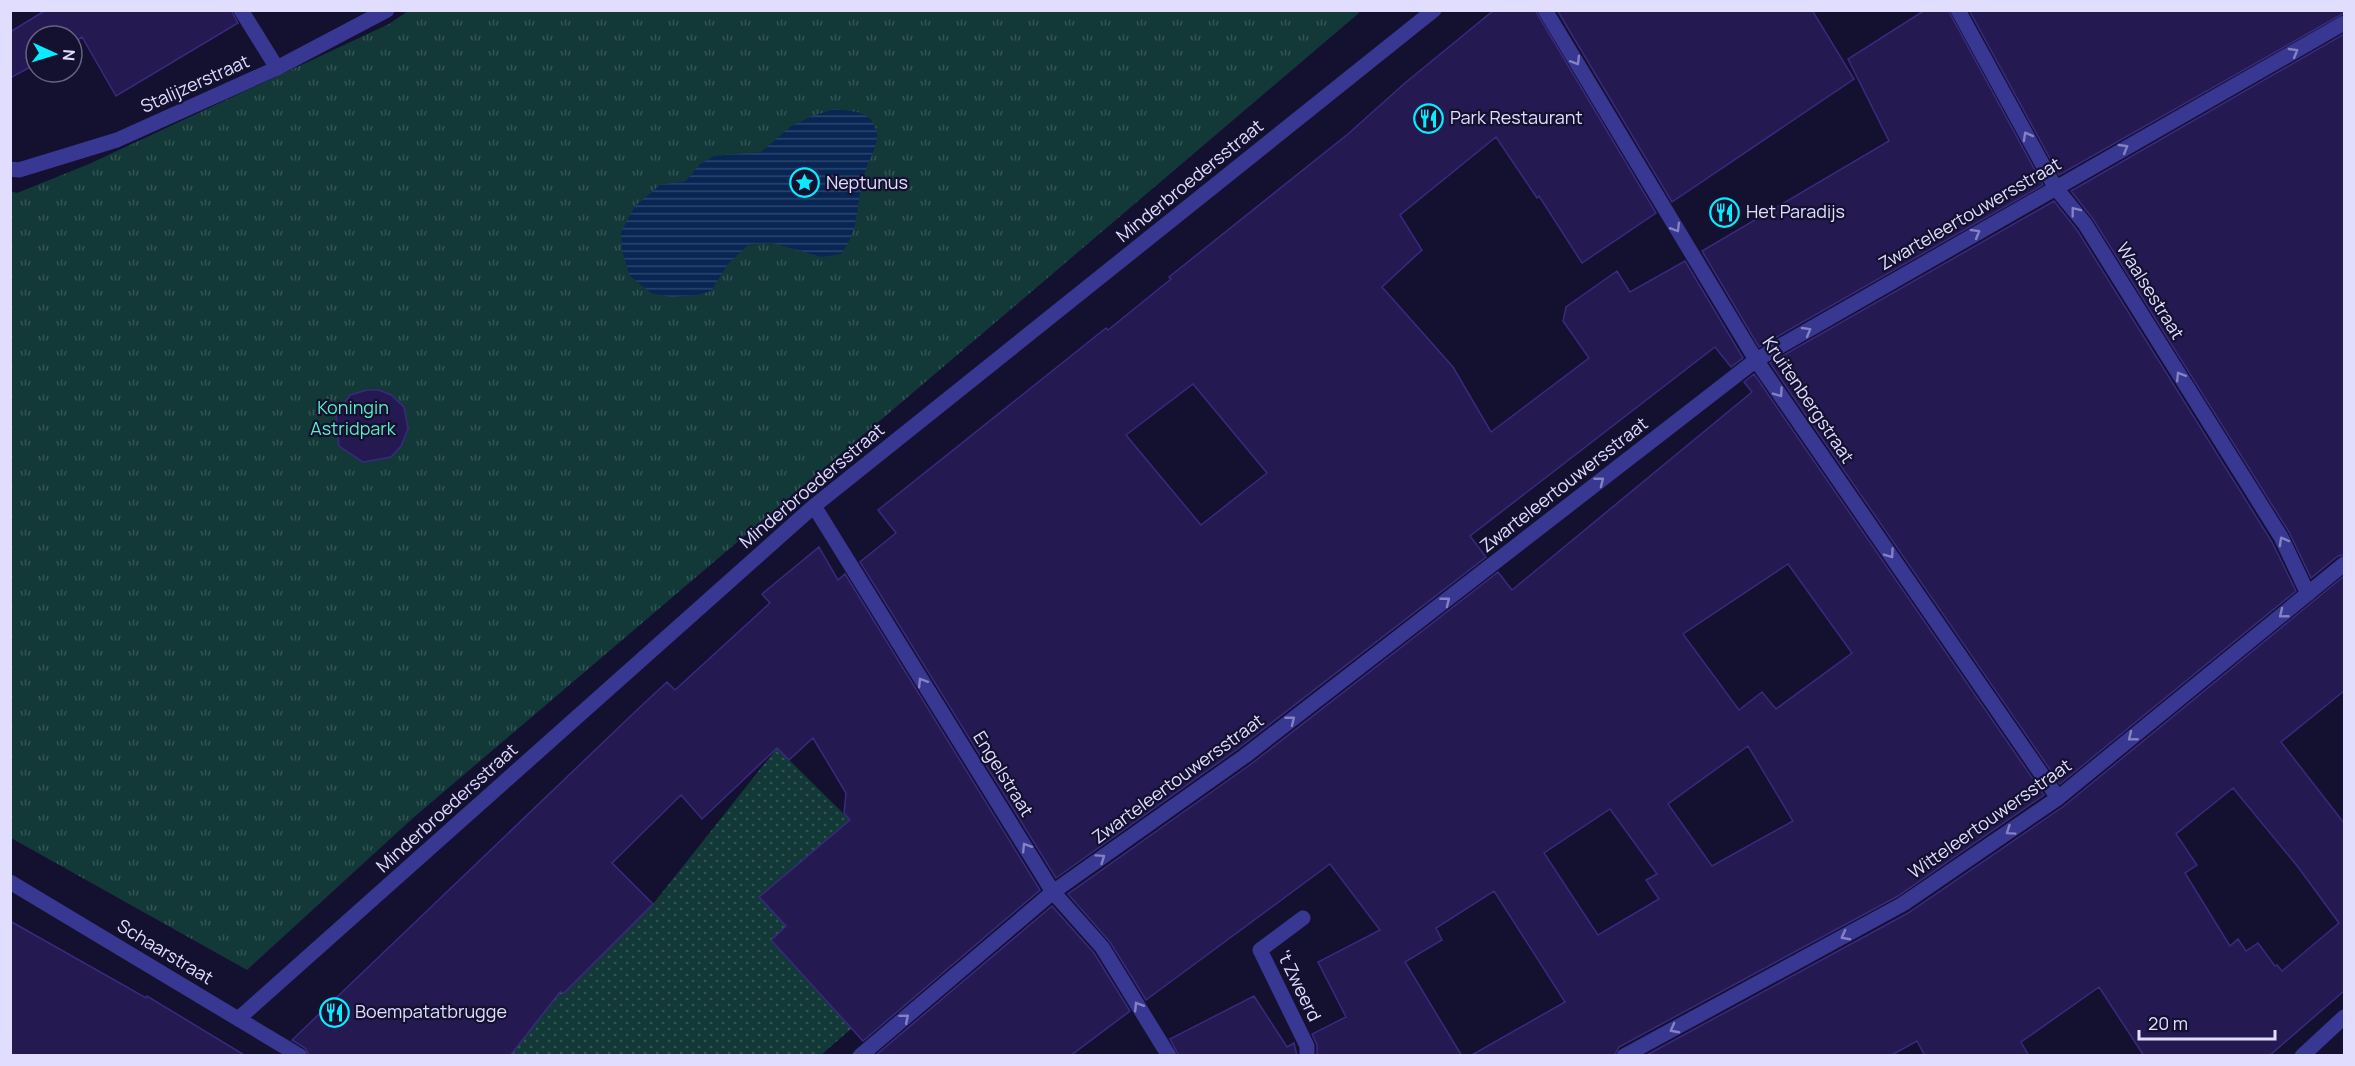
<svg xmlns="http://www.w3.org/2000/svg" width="2355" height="1066" viewBox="0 0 2355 1066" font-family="Manrope,sans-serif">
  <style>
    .grass { fill: url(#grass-dots) }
    .park { fill: url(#park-tufts) }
    .water { fill: url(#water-rules) }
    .building { fill: #241a51; stroke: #392a7f; stroke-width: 1.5; fill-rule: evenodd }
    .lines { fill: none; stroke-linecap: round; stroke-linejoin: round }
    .pedestrian { stroke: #383791; stroke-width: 15 }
    .minor { stroke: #383791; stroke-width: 15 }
    .oneway { stroke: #8482c2 }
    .labels { text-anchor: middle; stroke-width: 4.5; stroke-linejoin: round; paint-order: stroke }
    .street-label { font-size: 18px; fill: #e0ddff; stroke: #14102f }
    .poi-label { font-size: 18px; fill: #e0ddff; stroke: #14102f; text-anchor: start }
    .park-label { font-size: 18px; fill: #5debc4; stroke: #14102f }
  </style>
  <defs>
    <pattern id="grass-dots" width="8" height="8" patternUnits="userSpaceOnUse" patternTransform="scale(1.5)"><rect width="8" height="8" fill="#123937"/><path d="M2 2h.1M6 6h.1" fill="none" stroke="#345555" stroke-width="1.8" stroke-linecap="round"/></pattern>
    <pattern id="park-tufts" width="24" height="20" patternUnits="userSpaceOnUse" patternTransform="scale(1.5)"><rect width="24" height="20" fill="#123937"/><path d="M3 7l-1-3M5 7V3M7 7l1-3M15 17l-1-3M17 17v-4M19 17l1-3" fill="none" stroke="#345555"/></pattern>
    <pattern id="water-rules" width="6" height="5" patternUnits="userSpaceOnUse" patternTransform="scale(1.5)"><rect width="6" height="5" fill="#082654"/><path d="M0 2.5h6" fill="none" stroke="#2c456e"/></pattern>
  </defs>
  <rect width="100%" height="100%" fill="#14102f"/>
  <path class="grass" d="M777,748L850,820L759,897L786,926L771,941L852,1028L821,1055L487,1056L544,983L564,993L653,904Z"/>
  <path class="park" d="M1357,10L1359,13L413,818L247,970L11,838L10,191L17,193L89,164L389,24L408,11Z"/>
  <path class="water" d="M835,109C846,111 862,110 870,119C874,123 877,131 877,136C876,151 868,161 864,175C856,202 860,231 841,254L822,257L772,243L749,244L728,264L711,291L697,295L671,297L651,293L630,276L622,251L621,232L635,206L660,185L686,181L700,164L714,156L761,152L790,127L812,116Z"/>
  <path class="building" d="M46,10H231L238,23L116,96L82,37L72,43V36H36V64L10,78V32Z
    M1494,10H1535L1656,213L1582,263L1539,196L1537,198L1496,137L1400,215L1422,250L1382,287L1453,367L1491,432L1589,358L1563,321L1566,307L1617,271L1630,292L1685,261L1743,358L1731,367L1715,347L1470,536L1486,557L1239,748L1056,878L860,562L896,533L878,510L1106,328L1108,330L1171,279L1169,277L1348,134L1405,83ZM1193,384L1267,473L1201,525L1126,435Z
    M1557,10H1812L1854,79L1672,202Z
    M1925,10H1948L2043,185L1759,347L1702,251L1889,141L1848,59Z
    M1969,10H2344V13L2059,175Z
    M2344,34V555L2338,556L2311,578L2289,532L2093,219L2071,191Z
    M2054,201L2077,230L2272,542L2296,591L2060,784L1770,363Z
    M1754,374L2044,795L1898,896L1619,1047L1614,1056H1470L1565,1002L1494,891L1436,928L1442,940L1405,962L1462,1056H1317V1045L1312,1034L1346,1017L1318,962L1380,930L1330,864L1146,1000L1110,942L1068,894L1251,764L1498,572L1512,590L1752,392L1744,382ZM1788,564L1852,653L1776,709L1762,692L1739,710L1683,634ZM1748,746L1793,821L1712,866L1668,804ZM1610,809L1657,874L1646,880L1659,899L1598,935L1544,853Z
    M367,390H379L391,395L404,407L408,429L401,446L391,457L363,462L339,446L336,416L350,395Z
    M819,547L838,580L845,574L1040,890L863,1041L771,940L786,926L759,897L850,820L844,813L846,793L813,738L789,760L777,748L702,819L681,795L612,863L653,904L564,993L560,992L510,1056H310L305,1048L292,1040L639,708L667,682L675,690L770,603L762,594Z
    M2344,576V691L2281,742L2344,823V991L2269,1056H2144L2099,987L2021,1042L2029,1056H1925L1917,1041L1890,1056H1645L1908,913L2064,806ZM2233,788L2298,867L2339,923L2282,971L2277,965L2275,966L2258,943L2246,951L2238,939L2230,946L2185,873L2197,865L2176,834Z
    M1052,906L1094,953L1130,1011L1070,1056L876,1055Z
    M10,921L146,998L147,996L246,1056H10Z
    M1254,996L1287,1047L1294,1043L1297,1056H1179L1170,1039Z"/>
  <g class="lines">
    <path class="pedestrian" d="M241,10L277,68L387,10"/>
    <path class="minor" d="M1545,10L1756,360L2058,798
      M1958,10L2055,187L2085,224L2281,537L2308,594
      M10,169L19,170L117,140L277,68
      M814,506L1053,892L1102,947L1169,1056
      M10,882L300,1056
      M1303,918L1260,950L1307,1046V1056
      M238,1019L814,506L1434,10
      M860,1056L1053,892L1245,756L1756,360L2344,23
      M1624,1056L1903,904L2058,798L2344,564
      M2302,1056L2344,1017"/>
  </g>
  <defs><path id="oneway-chevron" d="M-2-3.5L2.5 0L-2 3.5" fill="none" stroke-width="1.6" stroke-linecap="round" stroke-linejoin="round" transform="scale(1.5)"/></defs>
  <g class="oneway">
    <use href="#oneway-chevron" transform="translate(2294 52) rotate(-30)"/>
    <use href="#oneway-chevron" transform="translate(1576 61) rotate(59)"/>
    <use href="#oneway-chevron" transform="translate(2027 136) rotate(-119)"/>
    <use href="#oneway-chevron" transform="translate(2124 148) rotate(-30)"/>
    <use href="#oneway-chevron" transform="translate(2075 211) rotate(-128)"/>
    <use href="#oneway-chevron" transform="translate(1676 228) rotate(59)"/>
    <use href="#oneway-chevron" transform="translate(1976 233) rotate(-30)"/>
    <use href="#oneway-chevron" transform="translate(1807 331) rotate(-30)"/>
    <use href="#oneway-chevron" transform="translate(2180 376) rotate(-122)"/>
    <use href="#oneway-chevron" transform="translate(1779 393) rotate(55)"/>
    <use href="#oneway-chevron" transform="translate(1600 481) rotate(-38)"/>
    <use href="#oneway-chevron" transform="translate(2283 541) rotate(-119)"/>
    <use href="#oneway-chevron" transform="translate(1890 554) rotate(55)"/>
    <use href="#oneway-chevron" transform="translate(1446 601) rotate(-38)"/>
    <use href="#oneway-chevron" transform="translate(2283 614) rotate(141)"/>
    <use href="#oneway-chevron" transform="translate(922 682) rotate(-122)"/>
    <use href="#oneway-chevron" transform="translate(1291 720) rotate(-38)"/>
    <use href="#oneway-chevron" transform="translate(2132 737) rotate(141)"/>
    <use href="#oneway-chevron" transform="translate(2010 831) rotate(146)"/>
    <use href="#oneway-chevron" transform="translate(1026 847) rotate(-122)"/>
    <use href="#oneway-chevron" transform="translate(1101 858) rotate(-35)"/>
    <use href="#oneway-chevron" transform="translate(1845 936) rotate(152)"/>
    <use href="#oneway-chevron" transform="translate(1138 1006) rotate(-122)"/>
    <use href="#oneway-chevron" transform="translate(905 1018) rotate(-40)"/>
    <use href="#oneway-chevron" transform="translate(1674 1029) rotate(152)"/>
  </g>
  <defs>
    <symbol id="restaurant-ring" viewBox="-11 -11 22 22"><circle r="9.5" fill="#14102f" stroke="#09ecff" stroke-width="1.5"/><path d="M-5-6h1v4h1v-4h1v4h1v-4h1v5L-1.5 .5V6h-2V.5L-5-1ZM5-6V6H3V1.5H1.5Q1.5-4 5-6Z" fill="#09ecff"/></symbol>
    <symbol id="sight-ring" viewBox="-11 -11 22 22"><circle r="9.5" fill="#14102f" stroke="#09ecff" stroke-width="1.5"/><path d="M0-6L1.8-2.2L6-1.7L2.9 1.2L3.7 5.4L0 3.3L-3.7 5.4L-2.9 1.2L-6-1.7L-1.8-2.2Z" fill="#09ecff"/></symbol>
  </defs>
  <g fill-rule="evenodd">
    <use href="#restaurant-ring" x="1412" y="102" width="33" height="33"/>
    <use href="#sight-ring" x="788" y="166" width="33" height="33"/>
    <use href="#restaurant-ring" x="1708" y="196" width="33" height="33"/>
    <use href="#restaurant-ring" x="318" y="996" width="33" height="33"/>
  </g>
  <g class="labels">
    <g class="street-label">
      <text transform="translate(195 84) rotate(-24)" y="6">Stalijzerstraat</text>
      <text transform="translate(1190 181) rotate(-39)" y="6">Minderbroedersstraat</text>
      <text transform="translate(1970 214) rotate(-30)" y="6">Zwarteleertouwersstraat</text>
      <text transform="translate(2150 291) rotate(58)" y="6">Waalsestraat</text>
      <text transform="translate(1808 400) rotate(56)" y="6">Kruitenbergstraat</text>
      <text transform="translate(1564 485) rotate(-38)" y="6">Zwarteleertouwersstraat</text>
      <text transform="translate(812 486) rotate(-40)" y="6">Minderbroedersstraat</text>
      <text transform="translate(1003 774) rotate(58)" y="6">Engelstraat</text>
      <text transform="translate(1178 779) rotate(-36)" y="6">Zwarteleertouwersstraat</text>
      <text transform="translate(447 808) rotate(-42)" y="6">Minderbroedersstraat</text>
      <text transform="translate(1990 819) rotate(-35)" y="6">Witteleertouwersstraat</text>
      <text transform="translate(165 952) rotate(31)" y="6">Schaarstraat</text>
      <text transform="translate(1299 986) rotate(64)" y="6">'t Zweerd</text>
    </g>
    <g class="poi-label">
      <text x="1450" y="124">Park Restaurant</text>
      <text x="826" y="189">Neptunus</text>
      <text x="1746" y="218">Het Paradijs</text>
      <text x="355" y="1018">Boempatatbrugge</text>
    </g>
    <g class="park-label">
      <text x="353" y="414">Koningin<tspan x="353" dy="21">Astridpark</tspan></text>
    </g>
  </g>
  <rect width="2355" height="1066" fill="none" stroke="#e0ddff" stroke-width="24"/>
  <g transform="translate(54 54) rotate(94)"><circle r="28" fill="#14102f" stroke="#666282" stroke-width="1.5"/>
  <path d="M0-4.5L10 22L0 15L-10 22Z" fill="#09ecff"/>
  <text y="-9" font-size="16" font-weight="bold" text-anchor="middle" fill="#e0ddff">N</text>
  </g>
  <path d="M2139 1030v9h136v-9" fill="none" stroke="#e0ddff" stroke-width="3"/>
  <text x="2148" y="1030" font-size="18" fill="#e0ddff" stroke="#14102f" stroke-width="4.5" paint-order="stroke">20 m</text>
</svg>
